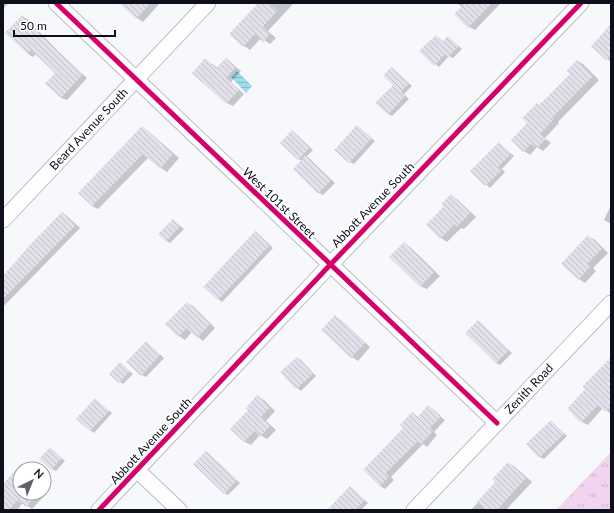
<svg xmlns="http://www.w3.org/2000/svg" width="614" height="513" viewBox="0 0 614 513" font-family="Lato,sans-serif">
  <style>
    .park { fill: url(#park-tufts) }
    .water { fill: url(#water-rules) }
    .shadow { fill: #0003 }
    .building { fill: url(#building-back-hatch) }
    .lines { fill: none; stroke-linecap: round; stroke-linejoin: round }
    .street-casing { stroke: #bbbdc4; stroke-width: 17 }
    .street { stroke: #fefeff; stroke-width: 15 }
    .cycleway-casing { stroke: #fff; stroke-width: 8 }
    .cycleway { stroke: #d6006c; stroke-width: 5 }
    .labels { text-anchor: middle; stroke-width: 4; stroke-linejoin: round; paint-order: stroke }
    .street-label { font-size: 12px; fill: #0d101a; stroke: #fff }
  </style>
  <defs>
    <pattern id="park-tufts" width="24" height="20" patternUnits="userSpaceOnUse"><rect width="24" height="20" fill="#f1d4ef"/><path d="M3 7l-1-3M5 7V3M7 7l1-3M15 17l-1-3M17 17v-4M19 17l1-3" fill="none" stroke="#cdb5cc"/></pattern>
    <pattern id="water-rules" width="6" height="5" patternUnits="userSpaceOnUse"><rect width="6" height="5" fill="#9eddec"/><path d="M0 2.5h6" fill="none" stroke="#87bdca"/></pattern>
    <pattern id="building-back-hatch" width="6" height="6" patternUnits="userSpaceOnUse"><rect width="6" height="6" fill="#e2e0eb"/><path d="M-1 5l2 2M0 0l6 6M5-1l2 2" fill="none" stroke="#c1bfc9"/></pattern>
  </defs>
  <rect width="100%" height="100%" fill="#f7f8fc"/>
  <path class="park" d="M611,452V510H556Z"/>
  <path class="water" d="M237,71L252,86L246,93L231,77Z"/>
  <path class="shadow" d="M3,3H9L3,9Z
    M124,3H160L143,22L137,18L122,5Z
    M259,3H294L268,31L276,38L270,44L261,38L250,50L244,46L231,33Z
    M457,3H501L475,30L469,27L462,7Z
    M22,16L27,19L59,52L87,78L67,100L61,98L57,73L36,54L33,57L28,54Z
    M611,26V62L607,59Z
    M436,36L443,42L448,37L462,49L453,58L449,56L439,67L420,51Z
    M205,59L218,68L226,59L241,71L231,82L244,94L233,106L227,103Z
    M577,61L583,64L599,80L558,122L559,123L545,138L551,143L543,151L537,147L530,155L524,151L529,123L540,106L571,74Z
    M392,68L412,86L404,94L409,99L392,116L388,114L394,84Z
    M357,126L375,141L354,164L350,162Z
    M142,127L148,131L179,158L167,172L161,168L149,157L98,209L92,206Z
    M292,131L313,150L306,157L310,159L335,183L323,195L319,193L302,161L298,159Z
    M499,143L514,156L502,169L505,172L490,188L471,171Z
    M451,195L457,199L476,217L464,229L461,228L447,242L441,238L427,225L446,206Z
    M611,205V224L604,220Z
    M62,213L67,216L80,228L3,307V273L5,275Z
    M173,220L184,229L170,243L166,241Z
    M256,232L273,248L222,302L218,299Z
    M588,236L595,240L608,253L593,268L596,271L585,283L579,279Z
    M404,244L410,247L440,276L427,289L420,286Z
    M187,303L193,306L215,328L203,341L192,332L185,340L179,336Z
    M335,317L341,320L370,347L358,361L352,357Z
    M478,321L482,324L512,353L500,365L496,363L466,333Z
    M146,342L164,358L146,377L142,375Z
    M297,358L301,360L316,376L301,391L297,388L282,372Z
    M611,358V414L603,408L588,425L582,422L586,389Z
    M124,366L133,374L123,384L120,382Z
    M258,397L264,400L275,411L266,421L276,430L267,439L260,435L251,445L245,442L231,429L249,410Z
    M95,400L112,413L94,433L90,430Z
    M428,407L445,420L434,432L437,435L427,447L423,444L391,477L394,480L385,489L380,486L364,470L405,428L412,413L419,418Z
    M551,421L567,436L544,459L540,457Z
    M50,448L65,461L56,471L52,469Z
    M207,452L240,483L228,495L224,493Z
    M508,463L514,466L532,482L506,510H471L497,481Z
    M20,475V493H41L44,496L32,509L23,503L17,510H3V494Z
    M350,487L368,503L361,510H336Z"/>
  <path class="building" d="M119,3H151L136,19Z
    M258,3H268L277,11L263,27L270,34L263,42L255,34L243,47L229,34Z
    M465,3H492L468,28L454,14Z
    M22,15L54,48L83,74L61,98L45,84L55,73L31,50L28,54L5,33Z
    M611,24V55L606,60L591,46Z
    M436,35L443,41L448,36L459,46L448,57L445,54L434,66L419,51Z
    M205,58L216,68L226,58L236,67L226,78L239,90L226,104L192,73Z
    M577,60L593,76L552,118L554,119L540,134L546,139L537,148L531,144L523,152L511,140L527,123L522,118L537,103L539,105L570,74L566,71Z
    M391,67L409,83L401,92L405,96L388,115L375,103L393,85L383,76Z
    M357,125L372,138L349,163L334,150Z
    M142,126L173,154L160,169L143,154L92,206L78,193Z
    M292,130L310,147L298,160L280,143Z
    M499,142L511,154L498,167L502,170L485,186L470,171Z
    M306,155L331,180L318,194L293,169Z
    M451,194L470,213L457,227L455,224L440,239L426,225L444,206L441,204Z
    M62,212L76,225L3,299V276L29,246Z
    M173,219L180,226L166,242L158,234Z
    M255,231L270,245L218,300L203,287Z
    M588,235L602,249L587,264L590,267L578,280L561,264Z
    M404,242L434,272L420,287L389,257Z
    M187,302L210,324L197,338L187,328L178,337L165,324Z
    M335,315L365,343L351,358L321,330Z
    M478,320L509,350L496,363L465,333Z
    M146,341L160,355L141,376L126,362Z
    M297,357L313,374L296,389L280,372Z
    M611,357V406L605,412L598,405L581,423L567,409L585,389L582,387Z
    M120,362L130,371L119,383L109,374Z
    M257,395L270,407L261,417L270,426L260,437L255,431L244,442L230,429L248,410L246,408Z
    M95,398L109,411L90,431L76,419Z
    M428,405L441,416L430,428L433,431L421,444L418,441L386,473L389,477L380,486L363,470L403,428L400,425L412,412L418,417Z
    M551,420L564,434L539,458L526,444Z
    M50,447L62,458L51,470L39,459Z
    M206,451L237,480L224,494L193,464Z
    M508,462L526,478L497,510H487L477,502L495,482L492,479Z
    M20,465V493H38L26,507L18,500L9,510H3V484Z
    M350,486L365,500L355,510H327Z"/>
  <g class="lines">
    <defs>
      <g id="street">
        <path d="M56,3L497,423"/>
        <path id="s1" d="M3,220L208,3"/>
        <path d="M137,470L179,510"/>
        <path d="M99,510L330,265L581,3"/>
        <path id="s2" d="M414,510L611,303"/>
      </g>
    </defs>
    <use href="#street" class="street-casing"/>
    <use href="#street" class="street"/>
    <defs>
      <path id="cycleway" d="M56,3L497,423
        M99,510L330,265L581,3"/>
    </defs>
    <use href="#cycleway" class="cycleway-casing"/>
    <use href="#cycleway" class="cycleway"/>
  </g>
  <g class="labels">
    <g class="street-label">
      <text dy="4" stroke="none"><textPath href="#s1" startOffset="125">Beard Avenue South</textPath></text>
      <text transform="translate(279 203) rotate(44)" y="4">West 101st Street</text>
      <text transform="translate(373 205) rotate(-46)" y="4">Abbott Avenue South</text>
      <text dy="4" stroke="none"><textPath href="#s2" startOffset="167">Zenith Road</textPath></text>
      <text transform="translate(151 441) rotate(-47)" y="4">Abbott Avenue South</text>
    </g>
  </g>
  <rect width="614" height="513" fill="none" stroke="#0d101a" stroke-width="8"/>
  <g transform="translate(32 481) rotate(43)"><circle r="19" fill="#ffffff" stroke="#9e9fa3"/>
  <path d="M0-3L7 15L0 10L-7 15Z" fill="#5f6169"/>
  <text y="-6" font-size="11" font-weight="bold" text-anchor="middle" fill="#0d101a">N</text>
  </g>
  <path d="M14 30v6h101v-6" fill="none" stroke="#0d101a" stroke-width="2"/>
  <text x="20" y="30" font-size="12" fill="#0d101a" stroke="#ffffff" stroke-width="3" paint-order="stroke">50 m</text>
</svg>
